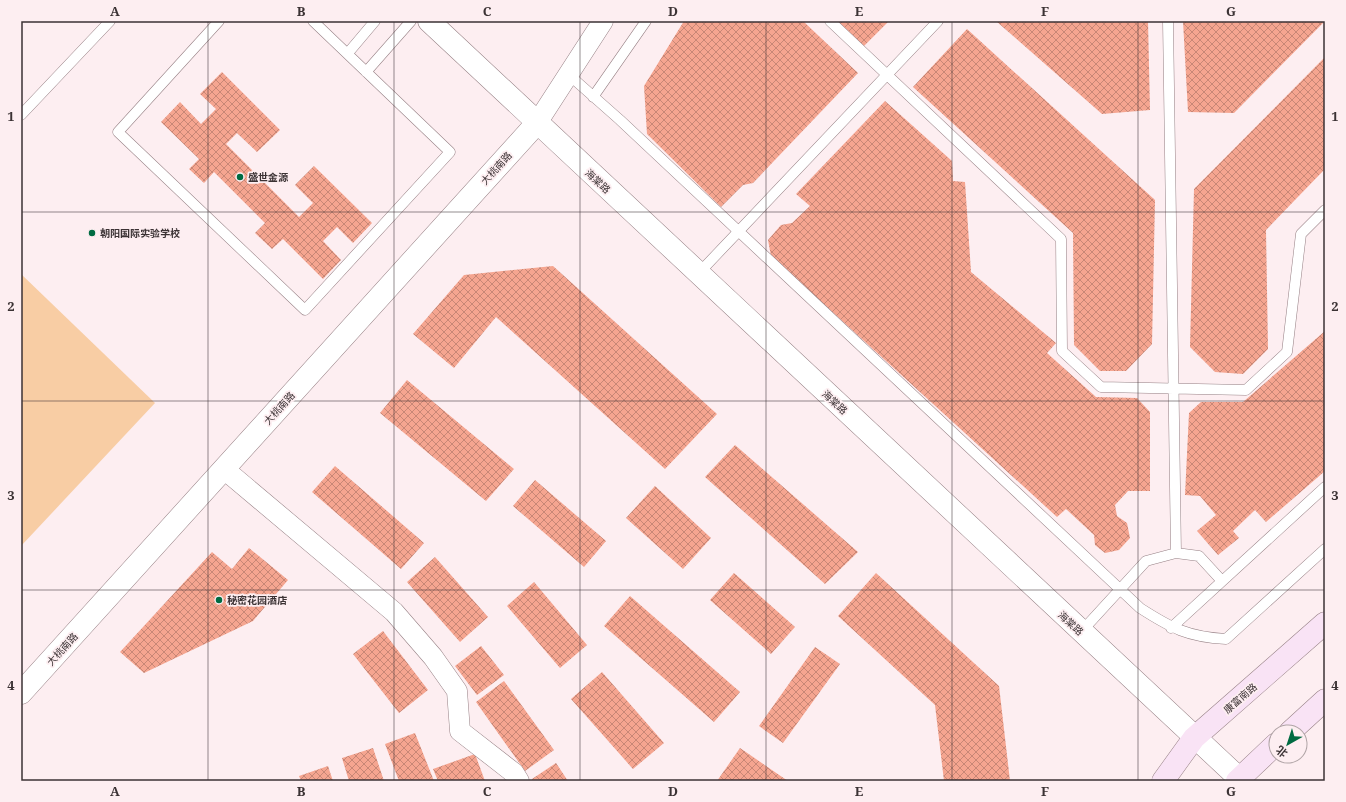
<svg xmlns="http://www.w3.org/2000/svg" width="1346" height="802" viewBox="0 0 1346 802" font-family="'Noto Serif','Noto Sans SC',serif">
  <style>
    .park { fill: #f8cda4 }
    .building { fill: url(#building-cross-hatch) }
    .lines { fill: none; stroke-linecap: round; stroke-linejoin: round }
    .service-casing { stroke: #968085; stroke-width: 11 }
    .minor-casing { stroke: #968085; stroke-width: 21 }
    .tertiary-casing { stroke: #968085; stroke-width: 23 }
    .secondary-casing { stroke: #968085; stroke-width: 23 }
    .service { stroke: #fff; stroke-width: 10 }
    .minor { stroke: #fff; stroke-width: 20 }
    .tertiary { stroke: #fff; stroke-width: 22 }
    .secondary { stroke: #f9e3f5; stroke-width: 22 }
    .grid { fill: none; stroke: #3b3234; stroke-width: 1; stroke-opacity: 0.55 }
    .poi-dot { fill: #006b42; stroke: #fdeef1; stroke-width: 1.5 }
    .labels { text-anchor: middle; stroke-width: 3.5; stroke-linejoin: round; paint-order: stroke }
    .street-label { font-size: 10px; fill: #3b3234; stroke: #fdeef1 }
    .poi-label { font-size: 10px; font-weight: bold; fill: #3b3234; stroke: #fdeef1; text-anchor: start }
    .neatline { fill: none; stroke: #3b3234; stroke-width: 1.5 }
    .grid-label { font-size: 13px; text-anchor: middle; font-weight: bold; fill: #3b3234 }
  </style>
  <defs>
    <pattern id="building-cross-hatch" width="8" height="8" patternUnits="userSpaceOnUse"><rect width="8" height="8" fill="#f5a590"/><path d="M0 0l8 8M0 8l8-8" fill="none" stroke="#c88776"/></pattern>
  </defs>
  <rect width="100%" height="100%" fill="#fdeef1"/>
  <path class="park" d="M21,274L155,403L21,546Z"/>
  <path class="building" d="M684,21H803L858,73L753,183L743,185L721,207L647,134L644,86Z
    M835,21H889L862,48Z
    M996,21H1148L1150,110L1102,114Z
    M1183,21H1325L1234,113L1188,112Z
    M967,29L1155,200L1152,344L1126,371H1100L1074,345L1073,233L913,87Z
    M1325,57V169L1266,230L1268,349L1243,374L1215,372L1190,347L1194,189Z
    M222,72L280,130L257,152L237,133L226,144L299,217L313,203L295,185L314,166L372,223L353,243L337,227L323,241L341,260L323,279L283,239L272,249L255,233L265,223L214,172L204,183L189,169L199,159L161,122L180,102L201,124L216,109L200,94Z
    M885,101L952,161L953,181L965,182L971,272L1056,343L1047,353L1096,397L1137,398L1150,412V491H1128L1115,505L1117,516L1127,523L1130,538L1119,550L1105,553L1095,545L1094,535L1066,509L1057,517L771,256L768,240L781,225L792,223L810,206L796,194Z
    M553,266L717,414L665,469L496,317L454,368L413,334L464,275Z
    M1325,331V471L1266,522L1255,510L1233,531L1239,538L1218,555L1197,531L1216,515L1200,496L1185,495L1189,413L1201,402H1243Z
    M407,380L514,469L486,501L380,413Z
    M735,445L858,552L825,584L705,477Z
    M335,466L424,543L401,569L312,492Z
    M535,480L606,541L584,567L513,506Z
    M655,486L711,538L683,569L626,518Z
    M249,548L288,580L253,621L144,673L120,652L212,552L232,569Z
    M435,557L488,617L460,642L407,582Z
    M734,573L795,627L771,654L710,600Z
    M876,573L999,686L1010,781H944L935,705L838,616Z
    M534,582L587,645L560,668L507,606Z
    M630,596L740,692L714,722L604,626Z
    M383,631L428,690L399,713L353,654Z
    M481,646L504,675L477,695L455,666Z
    M815,647L840,664L783,743L759,726Z
    M602,672L664,743L633,769L571,699Z
    M504,681L554,750L525,771L476,702Z
    M415,733L434,781H399L385,744Z
    M373,748L384,781H349L342,758Z
    M740,748L788,781H717Z
    M475,754L485,781H438L433,769Z
    M556,763L568,781H533L532,779Z
    M328,766L333,781H301L299,776Z"/>
  <g class="lines">
    <defs>
      <path id="service" d="M219,21L118,132L305,310L450,152L313,21
        M830,21L1061,239L1062,351L1101,387L1246,390L1287,352L1301,234L1325,210
        M1168,21L1176,553
        M348,53L375,21
        M366,72L411,21
        M568,74L620,120L1140,608C1171,628 1188,637 1226,639L1325,549
        M593,97L646,21
        M21,115L110,21
        M698,274L938,21
        M1171,628L1325,487
        M1081,632L1146,561L1176,553L1199,556L1222,581"/>
      <path id="minor" d="M537,123L603,21
        M224,469L394,612L433,657L457,691L460,731L514,773L519,781"/>
      <path id="tertiary" d="M429,21L1242,781
        M21,693L537,123"/>
      <path id="secondary" d="M1290,732L1325,700
        M1163,781L1194,738L1325,623
        M1237,781L1276,744"/>
    </defs>
    <use href="#service" class="service-casing"/>
    <use href="#minor" class="minor-casing"/>
    <use href="#tertiary" class="tertiary-casing"/>
    <use href="#secondary" class="secondary-casing"/>
    <use href="#service" class="service"/>
    <use href="#minor" class="minor"/>
    <use href="#tertiary" class="tertiary"/>
    <use href="#secondary" class="secondary"/>
  </g>
  <path class="grid" d="M208,21V781M394,21V781M580,21V781M766,21V781M952,21V781M1138,21V781M21,212H1325M21,401H1325M21,590H1325"/>
  <g class="poi-dot">
    <circle cx="240" cy="177" r="4"/>
    <circle cx="92" cy="233" r="4"/>
    <circle cx="219" cy="600" r="4"/>
  </g>
  <g class="labels">
    <g class="street-label">
      <text transform="translate(496 168) rotate(-48)" y="4">大桃南路</text>
      <text transform="translate(598 181) rotate(43)" y="4">海棠路</text>
      <text transform="translate(835 402) rotate(43)" y="4">海棠路</text>
      <text transform="translate(279 408) rotate(-48)" y="4">大桃南路</text>
      <text transform="translate(1071 623) rotate(43)" y="4">海棠路</text>
      <text transform="translate(62 649) rotate(-48)" y="4">大桃南路</text>
      <text transform="translate(1240 698) rotate(-41)" y="4">康富南路</text>
    </g>
    <g class="poi-label">
      <text x="248" y="181">盛世金源</text>
      <text x="100" y="237">朝阳国际实验学校</text>
      <text x="227" y="604">秘密花园酒店</text>
    </g>
  </g>
  <rect width="1346" height="802" fill="none" stroke="#fdeef1" stroke-width="44"/>
  <g transform="translate(1288 744) rotate(219)"><circle r="19" fill="#fdeef1" stroke="#afa3a5"/>
  <path d="M0-3L7 15L0 10L-7 15Z" fill="#006b42"/>
  <text y="-6" font-size="11" font-weight="bold" text-anchor="middle" fill="#3b3234">北</text>
  </g>
  <rect x="22" y="22" width="1302" height="758" class="neatline"/>
  <g class="grid-label">
    <text x="115" y="16">A</text>
    <text x="301" y="16">B</text>
    <text x="487" y="16">C</text>
    <text x="673" y="16">D</text>
    <text x="859" y="16">E</text>
    <text x="1045" y="16">F</text>
    <text x="1231" y="16">G</text>
    <text x="11" y="121">1</text>
    <text x="1335" y="121">1</text>
    <text x="11" y="311">2</text>
    <text x="1335" y="311">2</text>
    <text x="11" y="500">3</text>
    <text x="1335" y="500">3</text>
    <text x="11" y="690">4</text>
    <text x="1335" y="690">4</text>
    <text x="115" y="796">A</text>
    <text x="301" y="796">B</text>
    <text x="487" y="796">C</text>
    <text x="673" y="796">D</text>
    <text x="859" y="796">E</text>
    <text x="1045" y="796">F</text>
    <text x="1231" y="796">G</text>
  </g>
</svg>
